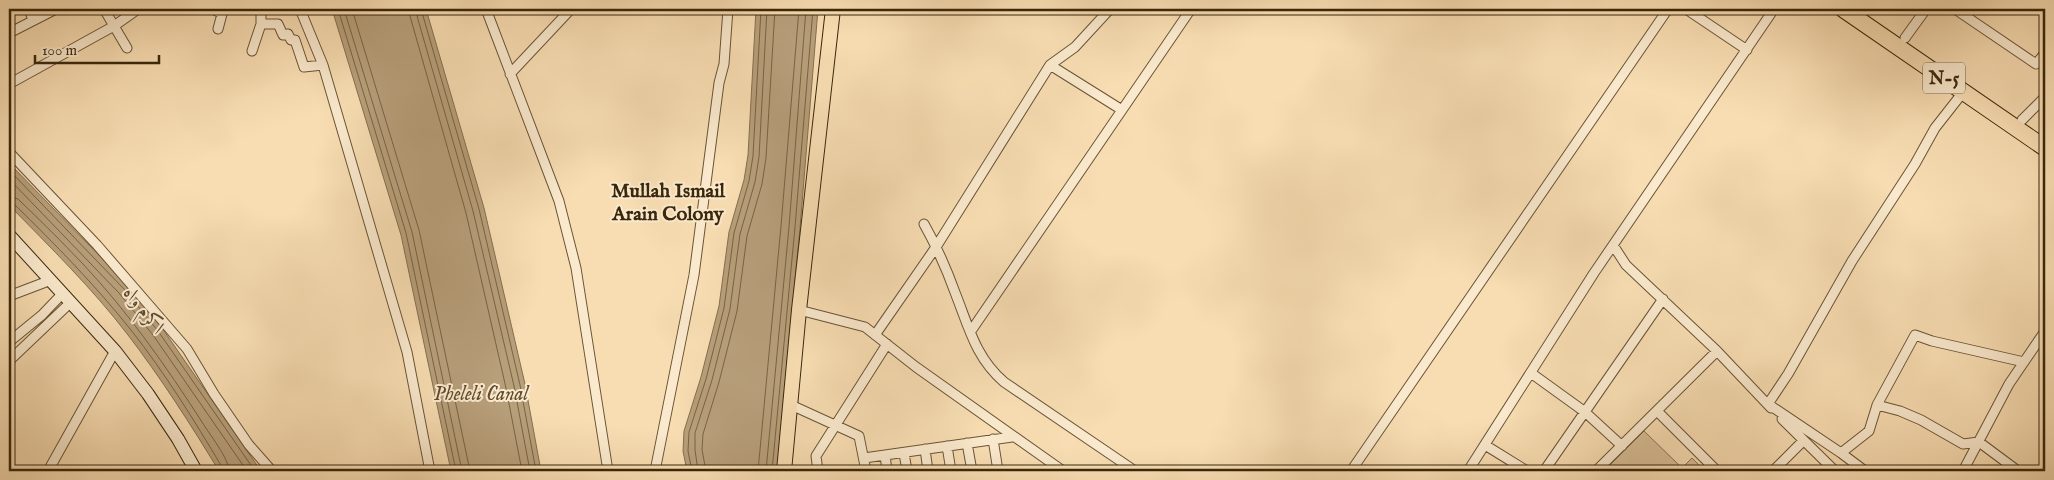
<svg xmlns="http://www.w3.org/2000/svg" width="2054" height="480" viewBox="0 0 2054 480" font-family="'IM FELL English',Amiri,serif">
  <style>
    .green { fill: #d8be96; stroke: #887251 }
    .water { fill: #b79f7a; stroke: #856f4e }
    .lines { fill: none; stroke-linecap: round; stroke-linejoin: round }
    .shore { stroke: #786343; stroke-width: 1 }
    .street-casing { stroke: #695436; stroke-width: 11 }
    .secondary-casing { stroke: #39270c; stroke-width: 14 }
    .primary-casing { stroke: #39270c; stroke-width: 16 }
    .highway-casing { stroke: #39270c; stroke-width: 18 }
    .street { stroke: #fae9cd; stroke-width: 9 }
    .secondary { stroke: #fae9cd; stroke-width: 12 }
    .primary { stroke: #f8ddb2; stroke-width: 14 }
    .highway { stroke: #f8ddb2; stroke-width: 16 }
    .labels { text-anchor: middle; stroke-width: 4; stroke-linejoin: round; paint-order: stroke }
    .shield { fill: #fae9cd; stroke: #736146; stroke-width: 1 }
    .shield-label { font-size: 18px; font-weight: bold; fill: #39270c }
    .neighbourhood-label { font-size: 20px; font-weight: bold; fill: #39270c; stroke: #fae9cd }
    .water-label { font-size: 20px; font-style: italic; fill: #5f4b2d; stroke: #fae9cd }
  </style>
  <rect width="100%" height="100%" fill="#f8ddb2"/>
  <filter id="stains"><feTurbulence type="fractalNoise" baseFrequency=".004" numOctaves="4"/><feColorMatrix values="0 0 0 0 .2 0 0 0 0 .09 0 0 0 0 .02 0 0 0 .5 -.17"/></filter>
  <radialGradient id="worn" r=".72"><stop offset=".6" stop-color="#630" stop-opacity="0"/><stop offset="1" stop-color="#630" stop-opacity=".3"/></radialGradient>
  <path class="green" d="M1644,431L1682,468L1692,458L1705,471H1604Z"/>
  <path class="water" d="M332,9H426L484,208L525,384L541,471H451L401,235Z
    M756,9H818L800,228L777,471H687L683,451L684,431L701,377L719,306L729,232L744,180L748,155Z
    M9,163L128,285L162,328L261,471H219C191,425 161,378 128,335C92,288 50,247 9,205Z"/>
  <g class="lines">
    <path class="shore" d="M338,9L406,233L456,471
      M344,9L412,232L462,471
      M352,9L419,230L470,471
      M408,9L466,213L506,388L522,471
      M415,9L473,211L514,386L530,471
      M421,9L479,209L520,385L536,471
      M9,170L124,289L158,331L255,471
      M9,179L119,293L153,335L247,471
      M9,196L18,199C40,220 62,242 83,264C128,312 166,366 202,422C209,434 229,458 229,471
      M9,202L14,204C55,244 95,285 131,330C165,373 194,420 222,467L223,471
      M692,471L688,451L689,432L706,379L724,308L734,233L749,181L753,156L761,9
      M698,471L695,450V433L712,380L730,309L740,234L755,182L759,157L767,9
      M706,471L702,450L703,434L719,382L737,311L747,236L762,184L766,158L775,9
      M758,471L781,226L799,9
      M766,471L789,227L806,9
      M772,471L795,227L813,9"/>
    <defs>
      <path id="street" d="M29,9L33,20
        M104,9L127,48
        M213,9L222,14L218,29
        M300,9L323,65L407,352L430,471
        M486,9L559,201L576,268L608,471
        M1686,9L1747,50
        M1955,9L2036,64L2045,53
        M261,24H278L283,35L288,34L291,40H295L304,67L323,65
        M9,33L56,9
        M1905,38L1926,9
        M252,51L261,24V9
        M1050,65L1075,47L1110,9
        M510,74L571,9
        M9,84L114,26L138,9
        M2022,120L2045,97
        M9,152L97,245L187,349L214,394L249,445L272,471
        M924,224C937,247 947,270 956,295C969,328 976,358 1004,382L1135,471
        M1613,245L1626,265L1717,351L1771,408
        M9,296L51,280
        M799,310L865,327L916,367L1063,471
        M971,331L1191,9
        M875,335L936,247L1050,65L1122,110
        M9,342L42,315L63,293
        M9,361L71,302
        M1531,373L1585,412L1622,446
        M791,405L859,436L866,471
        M1877,405L1900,411L1921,420L1963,444L1979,442L2018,471
        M1657,411L1717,471
        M2045,418V420
        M1782,419L1835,471
        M993,439L998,471
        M967,443L972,471
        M1485,445L1527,471
        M947,446L951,471
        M925,449L928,471
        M904,453L907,471
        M1841,453L1869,431L1877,405L1915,335L1932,341L2024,362
        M885,455L887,471
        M864,458L1012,437
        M48,471L115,351
        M655,471L694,275L719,83L724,64L728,9
        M818,471L816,456L887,344
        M1351,471L1668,9
        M1468,471L1594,273L1774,9
        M1544,471L1663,299
        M1596,471L1717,351
        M1773,471L1803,441
        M1865,471L1841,453L1768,404L1788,374L1852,261L1915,164L1935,128L1964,91
        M1963,471L2009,384L2045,331"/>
      <path id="secondary" d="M9,235L115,351L148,394L178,439L196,471"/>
      <path id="primary" d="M784,471L799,310L833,9"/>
      <path id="highway" d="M1843,9L2045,148"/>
    </defs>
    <use href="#street" class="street-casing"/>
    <use href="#secondary" class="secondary-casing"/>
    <use href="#primary" class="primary-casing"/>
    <use href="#highway" class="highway-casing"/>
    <use href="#street" class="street"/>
    <use href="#secondary" class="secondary"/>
    <use href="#primary" class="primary"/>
    <use href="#highway" class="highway"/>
  </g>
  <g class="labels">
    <rect class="shield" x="1923" y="62.5" width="42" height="31" rx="4"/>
    <g class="shield-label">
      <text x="1944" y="84">N-5</text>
    </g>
    <g class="neighbourhood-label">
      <text x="668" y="197">Mullah Ismail<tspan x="668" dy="23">Arain Colony</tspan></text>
    </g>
    <g class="water-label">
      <text transform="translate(145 310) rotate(52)" y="7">اکرم واہ</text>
      <text x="481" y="400">Pheleli Canal</text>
    </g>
  </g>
  <rect width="2054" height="480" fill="none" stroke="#f8ddb2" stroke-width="30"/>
  <rect x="10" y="10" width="2034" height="460" fill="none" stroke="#39270c" stroke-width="2.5"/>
  <rect x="15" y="15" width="2024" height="450" fill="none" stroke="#39270c"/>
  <path d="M35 55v8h124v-8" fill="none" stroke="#39270c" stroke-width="2.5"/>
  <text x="42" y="55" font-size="15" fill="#39270c" stroke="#fae9cd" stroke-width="4" paint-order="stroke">100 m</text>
  <rect width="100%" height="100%" filter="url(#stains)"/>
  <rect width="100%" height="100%" fill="url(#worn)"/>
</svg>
